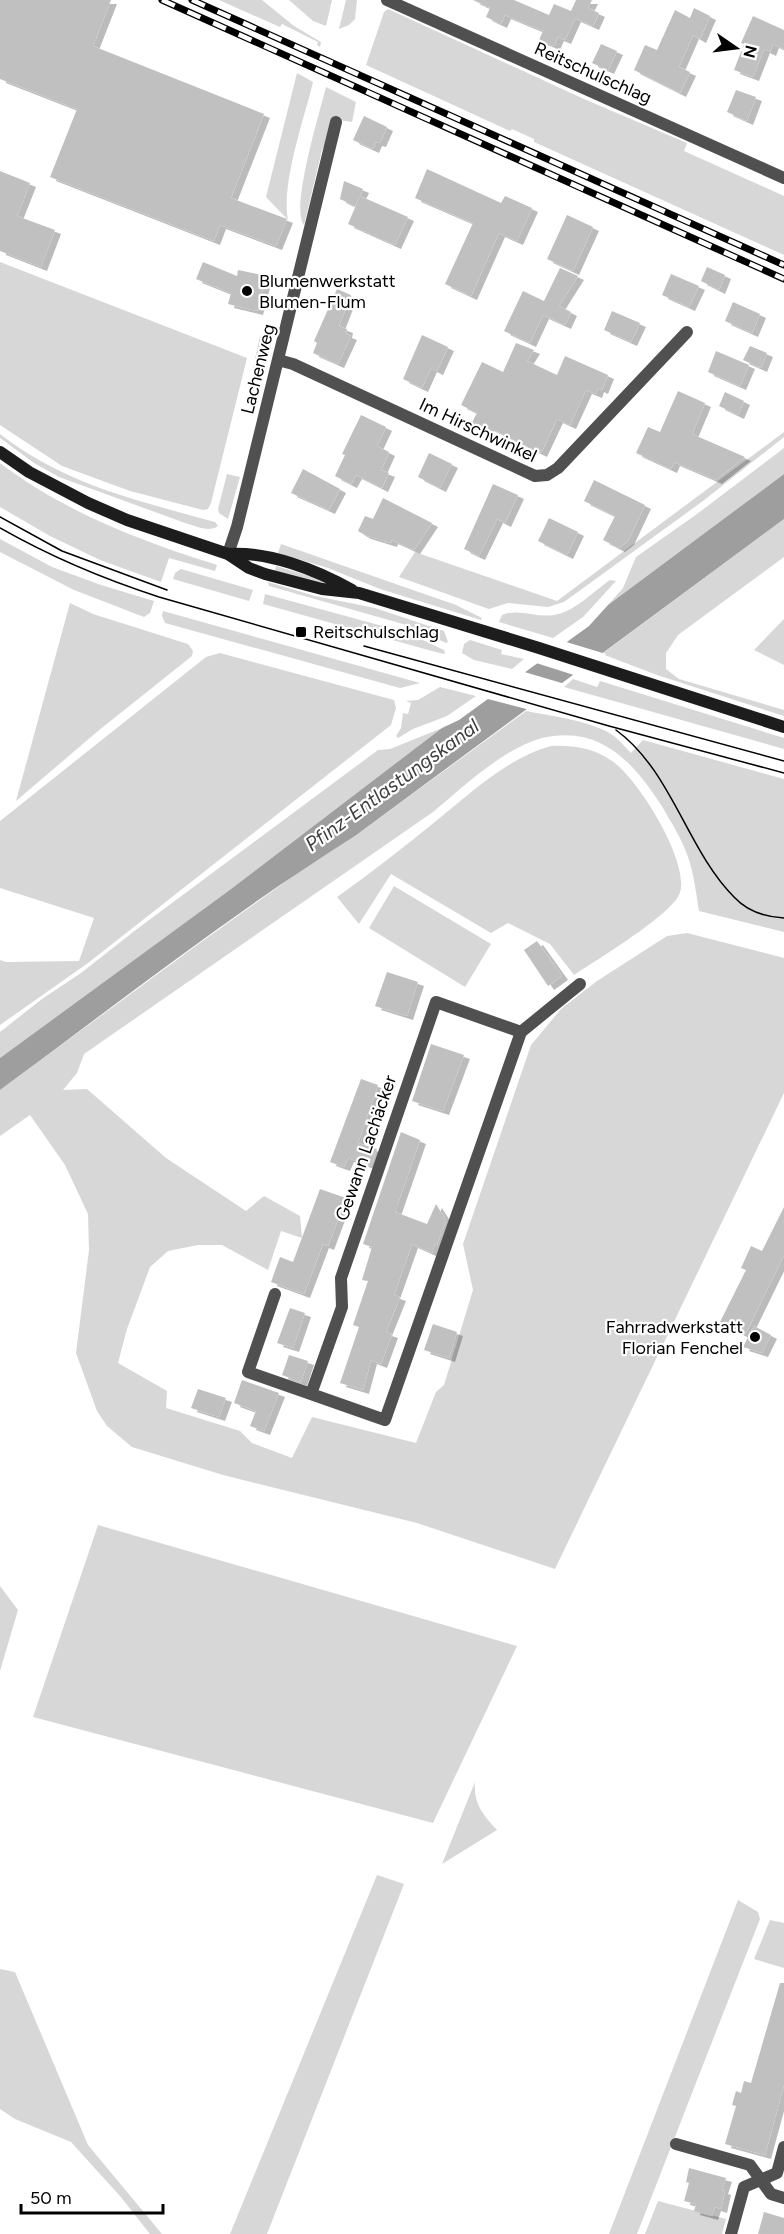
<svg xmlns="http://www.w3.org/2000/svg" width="784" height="2234" viewBox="0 0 784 2234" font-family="Figtree,sans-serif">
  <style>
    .green { fill: #d7d7d7 }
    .water { fill: #9e9e9e }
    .pier { fill: #fff }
    .building { fill: #c0c0c0; filter: url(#shadow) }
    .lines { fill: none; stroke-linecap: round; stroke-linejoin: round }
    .street { stroke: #505050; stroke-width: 12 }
    .secondary { stroke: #1d1d1d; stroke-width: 12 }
    .tram { stroke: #000; stroke-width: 1.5 }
    .rail-casing { stroke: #000; stroke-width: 7 }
    .rail { stroke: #fff; stroke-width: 4.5; stroke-dasharray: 14; stroke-linecap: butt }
    .poi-dot { fill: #000; stroke: #fff; stroke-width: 2 }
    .labels { text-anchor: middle; stroke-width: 4.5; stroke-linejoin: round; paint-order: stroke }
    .street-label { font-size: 18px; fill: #000; stroke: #fff }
    .poi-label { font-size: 18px; fill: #000; stroke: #fff; text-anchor: start }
    .water-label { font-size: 20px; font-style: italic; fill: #3f3f3f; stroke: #fff }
  </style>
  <defs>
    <filter id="shadow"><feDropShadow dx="6" dy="4" stdDeviation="0" flood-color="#0004"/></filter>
  </defs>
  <rect width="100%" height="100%" fill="#fff"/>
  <path class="green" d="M219,0H262L294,26L321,42L320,47L317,45L318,42L282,24L280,27Z
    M289,0H332L326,26L313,21Z
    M346,0H357L355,19L349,25L339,29Z
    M388,9L584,99L687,143L684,151L784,196V255L534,142V139L512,129L510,131L366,65L384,12Z
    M297,73L313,82C304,120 281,183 288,220L266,197Z
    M326,87L356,102L352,122L339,120L322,150L304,225C290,210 320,111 326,87Z
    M0,262L247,358L211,503L208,509L203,510L130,491L62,466L0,425Z
    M275,327L265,371L253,368L260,336Z
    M784,432V437L703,501L564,602L548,607L508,603L489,609L399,577L415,552L557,601Z
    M0,434C66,485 136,500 215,522L218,526C209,533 196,526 185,523L59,477L34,463L0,438Z
    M784,448V474L608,605L623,588L636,557L697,514Z
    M0,463C64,512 141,541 217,565L215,571L169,558L161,582L100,560L50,536L0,507Z
    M227,474L240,477L228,519L219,513L218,509Z
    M784,519V557L678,635L666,653V669L679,679L784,710V716L657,675L602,654Z
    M0,539L52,567L101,585L154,601L150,613L144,617L74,590L0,552Z
    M281,544L456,605L482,618L481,620L380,589L328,568L278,553Z
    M276,566L323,580L327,583L326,586L274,574Z
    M181,569L253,590L249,601L173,579L175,573Z
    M610,580L616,581L583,617L553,638L499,622L502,615C519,608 536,618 554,615C574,612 593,592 610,580Z
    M268,582L315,596L375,608L444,631L448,642L446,643L410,626L269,586Z
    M265,594L408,633L444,650L445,653L444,654L432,651L263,604Z
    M70,603L93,614L188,644L193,651L192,656L98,731L16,801Z
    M163,611L420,683L400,688L165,623L162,616Z
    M784,619V665L754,650Z
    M470,640L502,650L501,654L524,659L512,669L474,660L462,653L464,644Z
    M220,653L394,700L396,708L391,725L88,963L0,1025V960L6,962L79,961L94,918L0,888V821L206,657Z
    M573,679L597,687L600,681L784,738V749L564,687Z
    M440,687L476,696L447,716L413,729L398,738L396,736L401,728L403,713L408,714L411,703L406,701L418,700Z
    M526,711C552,716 593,721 614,736C620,741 626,748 631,753L643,740L784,779V932L699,911C696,893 694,874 688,857C682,839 672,824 663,808C635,764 601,724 542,738C504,748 463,787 433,812L84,1054L77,1073L63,1090L87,1089L166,1158L246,1211L264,1196L300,1216L302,1238L281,1231L268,1270L222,1245H198L168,1251L150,1267L127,1329L118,1363L167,1391L166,1408L240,1431L252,1443L292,1458L312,1417L416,1443L436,1392L444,1385L473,1290L463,1244L531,1045L561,1009L597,981L667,936L687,933L784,958V1093L555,1569L417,1523L223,1475L132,1447L107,1426L97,1411L76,1353L89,1250L88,1214L65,1165L30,1115L0,1136V1090L197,945L310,864L355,836Z
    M442,728L227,892L0,1058V1032L42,999L81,973L137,929L378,750L390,749Z
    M551,746C572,745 594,748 612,761C637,777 693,866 679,895C669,916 597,960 574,975L550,944L508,923L491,933L391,874L359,924L337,897C371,873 404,847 436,821C471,793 507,758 551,746Z
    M394,886L491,944L465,987L369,928Z
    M98,1525L517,1646L433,1823L33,1717Z
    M0,1586L18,1610L0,1671Z
    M475,1782C473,1803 483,1815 497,1830L442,1864Z
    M377,1875L404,1884L267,2234H230Z
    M738,1900L758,1912L760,1919L637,2234H609Z
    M770,1920L784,1923V1968L754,1959Z
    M0,1969L15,1972L88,2145L162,2234H150L120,2196L71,2142L15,2119L0,2109Z
    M658,2201L726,2219L722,2234H645Z"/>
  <path class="water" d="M784,474V519L355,836C232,913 117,1004 0,1090V1058L227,892L442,728L459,720L589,626L608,605Z"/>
  <path class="pier" d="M563,641L606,654L577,676L533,662Z
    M521,671L565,684L530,710L484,698Z"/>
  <path class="building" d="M0,0H111L93,46L264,114L231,198L287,219L276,246L220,225L214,241L50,177L77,109L0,79Z
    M473,0H514L549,15L554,4L571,11L576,0H592L588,8L599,13L593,26L575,18L565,40L558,37L554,46L539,40L543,31L505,15L501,24L486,17L490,8Z
    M694,8L710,16L700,39L693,35L679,67L690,72L680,93L634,70L645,45L657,50L675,10L690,18Z
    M753,16L784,30V49L773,44L770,52L764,49L753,77L734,70L744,44L741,43Z
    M601,44L617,51L608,70L592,63Z
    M736,90L756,97L747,121L727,112Z
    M364,116L387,127L380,143L376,142L373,149L353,140Z
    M427,169L501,203L505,196L532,208L517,241L499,233L471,296L445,284L473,223L415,198Z
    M0,171L30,183L17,216L55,230L41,267L0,251Z
    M344,181L363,189L355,206L340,199Z
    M360,196L408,217L395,245L348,224Z
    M567,215L593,227L573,271L547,259Z
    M203,262L237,276L238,270L266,276L257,311L228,304L231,293L196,279Z
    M707,267L725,275L719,290L701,281Z
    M560,268L578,276L559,306L571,312L565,325L543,315L530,343L504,331L523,291L544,301Z
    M671,274L699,286L689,307L662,295Z
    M337,289L351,295L339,326L347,329L346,334L351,336L338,364L313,353L317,343L314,341Z
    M733,302L760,314L752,333L725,321Z
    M612,311L640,323L631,342L604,330Z
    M422,335L448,347L437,371L431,368L422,388L403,379Z
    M516,343L534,350L527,361L557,375L565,356L608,375L602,390L598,388L596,394L586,390L570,425L557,419L541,453L488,427L485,434L470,426L477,413L461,405L482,362L503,372Z
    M750,346L767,353L761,368L743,360Z
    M716,351L749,365L740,386L708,372Z
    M678,391L705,403L692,434L745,457L716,480L674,462L671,469L636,453L648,427L660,432Z
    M725,392L744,401L738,415L719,406Z
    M361,415L386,427L377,446L389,452L381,470L389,473L382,488L356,475L351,484L335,476L345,455L342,454Z
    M429,453L452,464L440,488L418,477Z
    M303,469L340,489L329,510L291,493Z
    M594,480L645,505L628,541L619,548L603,540L615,516L584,501Z
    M493,484L518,495L505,523L497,519L479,556L464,549Z
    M383,498L432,523L414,550L392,540L391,543L365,535L358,531L365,516L373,519Z
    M549,518L578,532L567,555L538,541Z
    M537,941L562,976L548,986L524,950Z
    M387,972L418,982L407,1016L375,1006Z
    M431,1044L464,1055L443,1111L412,1101Z
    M361,1079L378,1085L358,1143L377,1149L371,1166L348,1158L344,1167L330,1162Z
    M401,1132L420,1140L395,1212L427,1224L436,1204L446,1220L437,1245L435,1244L432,1253L412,1244L394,1295L400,1297L386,1332L392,1334L381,1364L371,1360L363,1390L340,1383L359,1327L353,1325L368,1281L362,1280L372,1247L363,1244Z
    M320,1189L346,1198L328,1246L323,1244L304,1294L271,1282L280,1257L293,1262Z
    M784,1207V1255L745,1335L720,1322L746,1270L741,1268L751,1246L762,1251Z
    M290,1308L305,1313L293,1348L277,1343Z
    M433,1324L457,1332L449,1358L424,1350Z
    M754,1326L771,1335L762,1353L743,1347Z
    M289,1355L308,1361L301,1382L282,1375Z
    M242,1380L279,1393L264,1431L250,1426L256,1411L234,1403Z
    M198,1389L226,1398L219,1417L191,1408Z
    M780,1983H784V2085L765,2155L725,2144L736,2106L732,2105L736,2091L741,2093L744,2081L751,2083Z
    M689,2168L726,2178L722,2190L725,2191L721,2209L715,2207L712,2216L694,2211L696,2204L684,2201L689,2183L686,2182Z
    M764,2212L784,2218V2234H758Z"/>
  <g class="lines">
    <path class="street" d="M387,0L784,178
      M278,360L293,364L535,476L547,475L558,468L687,332
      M228,554L237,527L336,122
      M436,1002L521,1032L385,1420L311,1394L342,1307L341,1278Z
      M521,1032L580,984
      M275,1294L248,1372L311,1394
      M676,2144L750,2165L771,2194L784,2198
      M731,2234L744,2187L777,2173L784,2147"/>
    <path class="secondary" d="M0,452L29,472L88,503L127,520L228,554L249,568L265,574L322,589L359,593L539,648L784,727
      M228,554C268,551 317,570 352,590"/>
    <path class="tram" d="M0,517L62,551L167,590
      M0,528C51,557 103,579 159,597L609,726L784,773
      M364,646L784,761
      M616,730C672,771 687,850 734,897C747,911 765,917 784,918"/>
    <defs>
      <path id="rail" d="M162,0L784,279
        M192,0L784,265"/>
    </defs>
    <use href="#rail" class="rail-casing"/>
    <use href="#rail" class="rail"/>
  </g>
  <g class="poi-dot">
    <circle cx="247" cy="291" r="6"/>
    <rect x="295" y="626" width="12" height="12" rx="3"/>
    <circle cx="755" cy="1337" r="6"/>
  </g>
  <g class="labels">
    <g class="street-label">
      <text transform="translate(593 73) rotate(24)" y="6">Reitschulschlag</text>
      <text transform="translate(258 369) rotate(-76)" y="6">Lachenweg</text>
      <text transform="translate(478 430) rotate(25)" y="6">Im Hirschwinkel</text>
      <text transform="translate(366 1148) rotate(-71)" y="6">Gewann Lachäcker</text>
    </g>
    <g class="poi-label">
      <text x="259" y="287">Blumenwerkstatt<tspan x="259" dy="21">Blumen-Flum</tspan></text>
      <text x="313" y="638">Reitschulschlag</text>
      <text x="743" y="1333" text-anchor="end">Fahrradwerkstatt<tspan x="743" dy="21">Florian Fenchel</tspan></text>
    </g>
    <g class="water-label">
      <text transform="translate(392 785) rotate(-36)" y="7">Pfinz-Entlastungskanal</text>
    </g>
  </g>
  <g transform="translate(736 48) rotate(104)" stroke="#ffffff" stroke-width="4.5" paint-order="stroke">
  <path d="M0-4.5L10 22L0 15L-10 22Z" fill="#000000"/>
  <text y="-9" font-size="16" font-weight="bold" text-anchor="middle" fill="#000000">N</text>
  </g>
  <path d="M21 2204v9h142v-9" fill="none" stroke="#000000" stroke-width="3"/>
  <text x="30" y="2204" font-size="18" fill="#000000" stroke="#ffffff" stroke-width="4.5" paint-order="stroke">50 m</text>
</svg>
